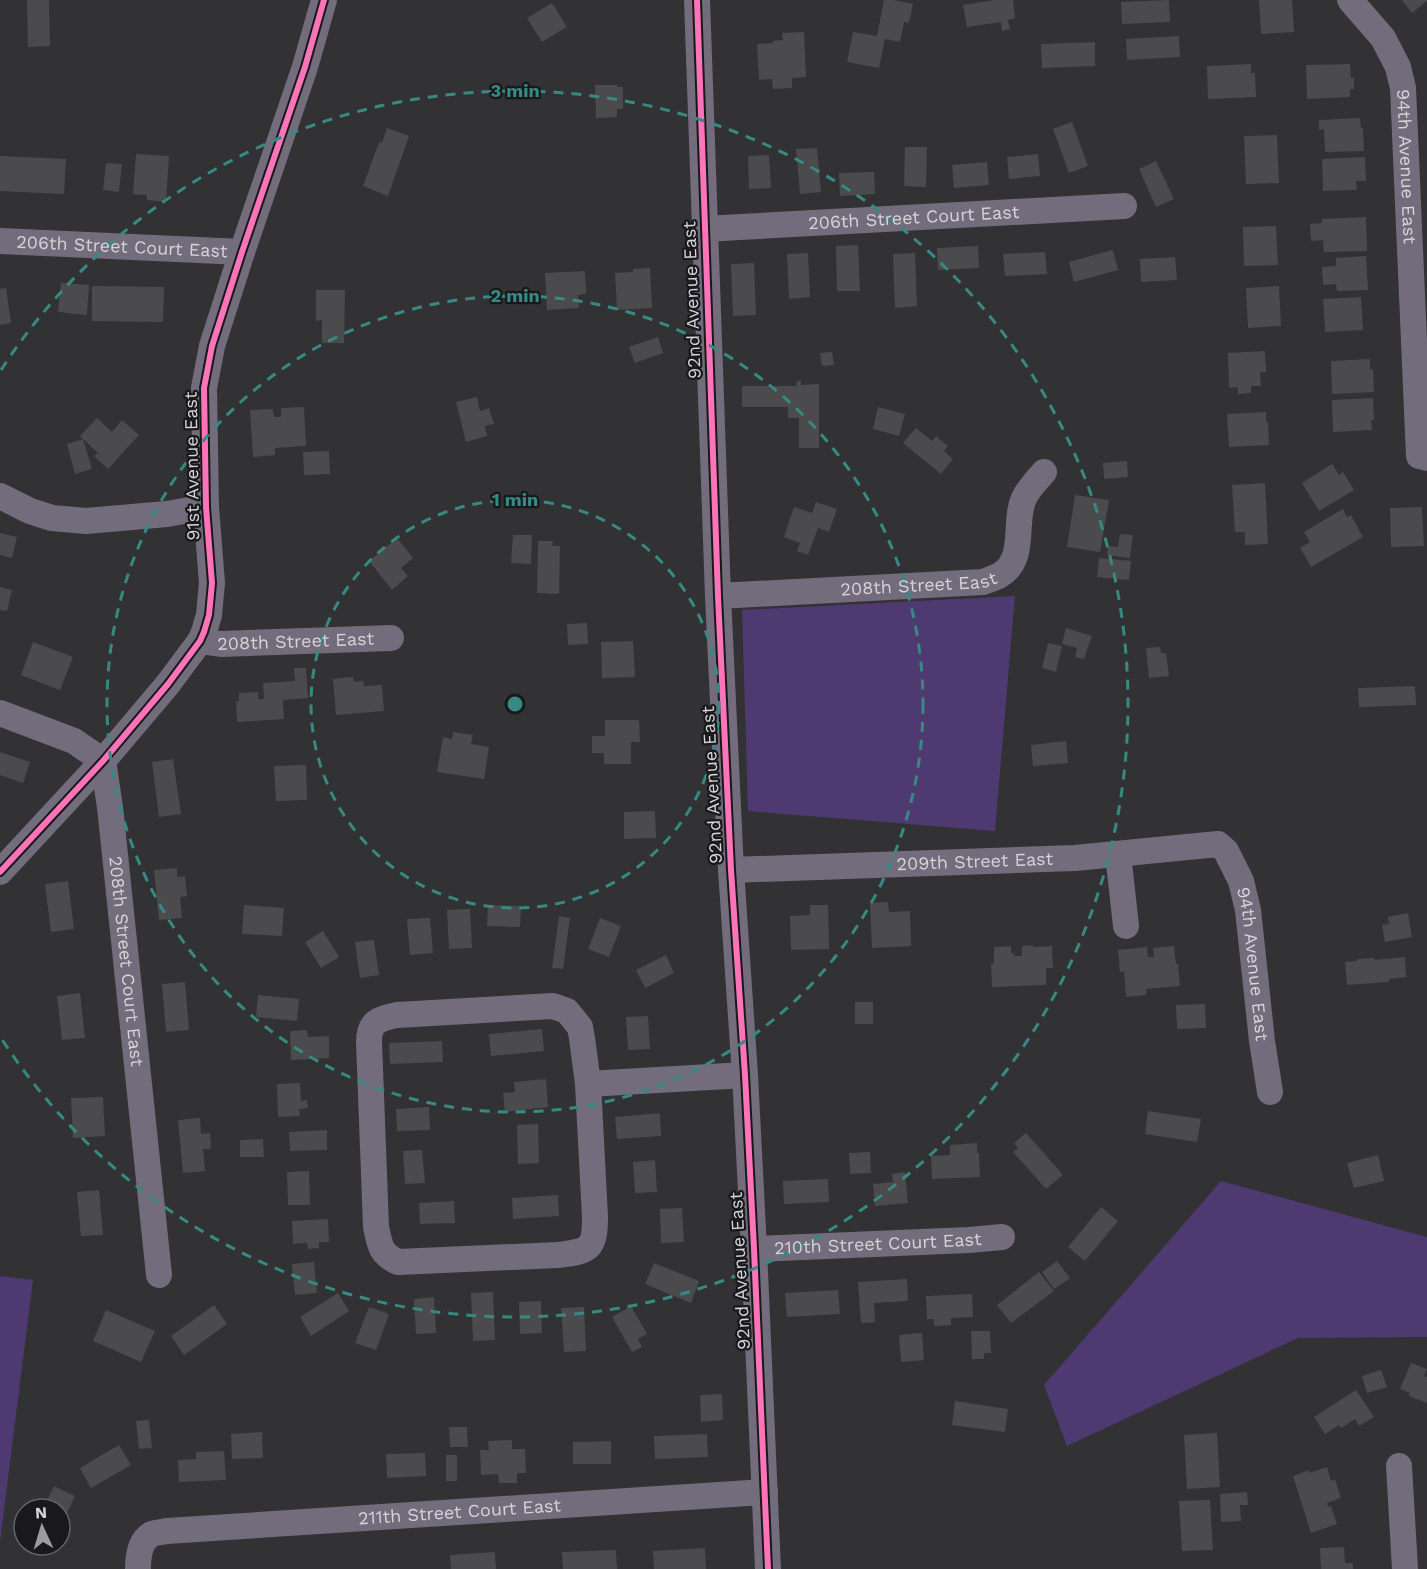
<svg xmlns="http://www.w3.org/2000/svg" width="1427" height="1569" viewBox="0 0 1427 1569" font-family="'Work Sans',sans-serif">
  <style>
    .green { fill: #4f3971 }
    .building { fill: #4b4a4d }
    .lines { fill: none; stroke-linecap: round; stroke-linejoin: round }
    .minor { stroke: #736c7d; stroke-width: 26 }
    .cycleway-casing { stroke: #19191b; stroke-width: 10 }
    .cycleway { stroke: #fb73b8; stroke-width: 6 }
    .ring { fill: none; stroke: #378983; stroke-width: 3; stroke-dasharray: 10 8 }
    .labels { text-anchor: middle; stroke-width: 4.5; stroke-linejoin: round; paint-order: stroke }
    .street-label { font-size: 18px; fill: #d5d4d8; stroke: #19191b }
    .centre { fill: #378983; stroke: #19191b; stroke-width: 3 }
    .ring-label { font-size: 18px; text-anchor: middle; font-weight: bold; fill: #378983; stroke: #19191b; stroke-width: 4.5; stroke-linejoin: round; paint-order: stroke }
  </style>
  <rect width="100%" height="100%" fill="#323134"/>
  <path class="green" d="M1015,596L995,831L748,811L742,610Z
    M1221,1181L1427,1237V1337L1298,1338L1067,1446L1044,1385Z
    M0,1276L33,1280L0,1542Z"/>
  <path class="building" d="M27,0H49L50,46L28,47Z
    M884,0H893L913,4L909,23L904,22L900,42L885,39L879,68L847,62L853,32L877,36Z
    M994,0H1013L1015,18L1008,20L1010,29L1002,31L1001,22L967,27L963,5Z
    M1169,0L1170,22L1122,24L1121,2Z
    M1259,0H1292L1294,32L1261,34Z
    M1402,0H1427V1L1412,13Z
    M552,3L567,27L542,42L527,18Z
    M804,32L806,77L792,78V88L773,89L772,79L759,80L757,44L773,43V41L783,40L782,33Z
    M1179,36L1180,57L1127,60L1126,39Z
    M1095,42V66L1042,68L1041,44Z
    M1251,64V73H1255L1256,97L1208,99L1207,66Z
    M1350,64L1351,78H1354V89H1350V97L1307,99L1306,65Z
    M595,85H618L617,87H623V109H617V117L596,118Z
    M1360,118L1361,128H1363L1364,151L1325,152L1324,129L1319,130V120Z
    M1072,122L1088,166L1069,173L1053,129Z
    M387,128L409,136L388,196L363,186L379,142L382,143Z
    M1277,135L1279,183L1246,184L1244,136Z
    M905,147H927L926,187L904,186Z
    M817,148L821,192L800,194L796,149Z
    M136,154L169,156L166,202L147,200V195L133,194Z
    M1038,154L1040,176L1009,179L1007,157Z
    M769,155L771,188L749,189L748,156Z
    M0,156L66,159L64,194L0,191Z
    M1365,157L1366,181H1356L1357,190L1323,191L1322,159Z
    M1156,161L1174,199L1156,207L1139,169Z
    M987,162L989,185L954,188L952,165Z
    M106,163L122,164L119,192L103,190Z
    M874,172L875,194L840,196L839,173Z
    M1366,217L1367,251L1324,252L1323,240L1311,241L1310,224L1322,223V219Z
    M1276,226L1278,265L1244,266L1243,227Z
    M858,245L860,291H837L836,246Z
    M978,246L979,268L938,270L937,248Z
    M1113,250L1118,270L1074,282L1069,262Z
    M1045,252L1047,274L1005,276L1003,254Z
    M808,253L810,297L789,299L787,254Z
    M915,253L917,306L895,308L893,254Z
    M1366,256L1368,290L1337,291L1336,284L1323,285L1322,267L1336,266V258Z
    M1175,257L1177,280L1141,282L1140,259Z
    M754,263L756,315L733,316L731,264Z
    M650,268L652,308L617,310L615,273L633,272V269Z
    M585,271L586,294L578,295L579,308L547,310L545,273Z
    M61,283L89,285L87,315L58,312Z
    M92,286L164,287L163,322L92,321Z
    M1279,286L1281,326L1248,328L1246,288Z
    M6,288L11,323L0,325V289Z
    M316,290H345L344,343H322V320L316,321Z
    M1361,297L1363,330L1325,332L1323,299Z
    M658,337L663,353L635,363L629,347Z
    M1265,351L1266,372H1260L1261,386H1251V393L1238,394V387L1229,388L1228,353Z
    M832,352L834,365L822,366L820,353Z
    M1370,359V370L1373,369L1374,392L1332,394L1331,361Z
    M797,381H801V385L819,384V448H799V418H788V407H742V386H796Z
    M477,397L480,411L489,408L494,424L485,426L487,436L466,442L456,402Z
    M1373,398L1374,420H1371L1372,430L1333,432L1332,400Z
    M304,407L306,446L275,448V455L253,457L250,410L273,409L274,417H281V408Z
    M878,407L905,414L899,436L873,429Z
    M1266,412V422H1268L1269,445L1229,447L1227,414Z
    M97,418L112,432L122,420L139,435L108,469L94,456L98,453L80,436Z
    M916,428L932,441L936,436L948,446L944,451L953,459L941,474L903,443Z
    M83,439L92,469L75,474L67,444Z
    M329,451L330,474L304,475L303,452Z
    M1127,461L1128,477L1104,479L1103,463Z
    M1332,464L1339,475L1343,472L1354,490L1319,511L1302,483Z
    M1265,483L1268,544L1245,545V532H1235L1232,485Z
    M1075,495L1109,500L1100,552L1067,547Z
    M816,502L837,509L829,532L818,528L808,555L797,551L800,543L784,537L794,507L812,513Z
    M1422,507L1424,546L1391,547L1390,508Z
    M1343,509L1347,517L1351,515L1363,537L1311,567L1300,548L1310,542L1304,532Z
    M0,533L17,537L12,558L0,555Z
    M1120,534L1133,535L1130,558L1107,555L1108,546L1118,547Z
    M513,535H532L531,564L511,563Z
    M397,538L413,558L401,568L408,576L392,590L369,561Z
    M538,541H553L552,546H560L559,594L537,593Z
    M1099,558L1131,561L1129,580L1097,577Z
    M0,587L12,590L7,611L0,610Z
    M587,623L588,644L568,645L567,624Z
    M1066,628L1092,636L1084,659L1075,657L1077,648L1062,644Z
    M633,641L635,677L602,678L601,642Z
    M33,642L73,657L60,690L21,675Z
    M1048,643L1062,646L1056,672L1042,668Z
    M1160,647L1161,653H1166L1169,676L1149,678L1146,648Z
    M294,668H306L308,698L283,700L284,719L237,722L236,702L239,701V693L258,692V699H264L263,683L295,681Z
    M353,677L354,682L363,681L364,686L382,685L384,711L336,715L333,679Z
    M1415,686L1416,705L1359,707L1358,688Z
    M605,720H639L640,742H631V764H604V753H592V736H605Z
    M453,732L473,735L471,744L489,747L484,779L437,772L443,737L452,739Z
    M1066,741L1068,763L1033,766L1031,745Z
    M0,752L30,762L23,783L0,775Z
    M173,759L181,814L159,817L152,762Z
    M306,765L307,800L276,801L274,766Z
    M655,811L656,838L624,839V812Z
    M177,868V877L185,876L187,896L180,897L182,918L159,920L154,870Z
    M68,881L74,929L51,932L45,884Z
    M888,902L889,912L910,911L911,946L872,948L870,903Z
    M244,905L284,908L282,936L242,934Z
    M488,905L521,906L520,927L487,926Z
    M810,905H828L829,949L791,950L790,916L810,915Z
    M470,909L472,948L449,949L447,910Z
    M1408,913L1412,937L1385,942L1382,925L1389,924L1388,917Z
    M559,916L570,918L563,969L552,968Z
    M430,918L433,953L410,955L407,919Z
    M600,918L621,926L609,957L588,949Z
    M323,931L339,957L321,968L305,942Z
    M374,940L379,975L360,978L355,942Z
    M1033,945V947L1052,946L1053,968H1046V985L992,987L991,964L994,963V947L1011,946V953H1014V956H1022V946Z
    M1174,946L1176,964H1178L1180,986L1146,989V995L1126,997L1124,971L1120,972L1118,950L1147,947L1148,957H1154L1153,948Z
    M666,955L674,973L645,988L636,970Z
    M1405,957L1406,977L1389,979V982L1347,985L1345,962L1357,961V959L1374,958V960Z
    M185,982L189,1030L166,1032L162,984Z
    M80,993L85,1038L62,1040L57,996Z
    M258,995L299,999L297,1021L256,1017Z
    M855,1002H873V1024H855Z
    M1205,1004L1206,1028L1177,1029L1176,1005Z
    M648,1016L650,1049L628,1050L626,1017Z
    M542,1029L544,1051L491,1056L489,1034Z
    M307,1030L308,1037L329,1036V1058L291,1060L290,1031Z
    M442,1041L443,1062L390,1064L389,1043Z
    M546,1079L548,1107L505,1112L503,1093L515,1092L514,1082Z
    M300,1083L301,1101L307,1100L308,1108L299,1109L300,1116L278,1117L277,1084Z
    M103,1097L105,1136L73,1138L71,1098Z
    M429,1107L430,1130L397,1131L396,1109Z
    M1148,1111L1201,1119L1197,1142L1145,1134Z
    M660,1113L661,1136L617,1139L615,1117Z
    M200,1118L201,1134L210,1133L211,1149H203L205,1171L183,1173L178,1120Z
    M538,1124L539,1163L518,1164L517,1125Z
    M327,1130V1150L290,1151L289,1132Z
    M1026,1133L1063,1175L1046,1189L1013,1152L1018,1148L1014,1143Z
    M263,1139L264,1157H240V1140Z
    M977,1143V1153H979L980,1177L932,1179L931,1156L950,1155V1145Z
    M422,1150L425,1183L405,1184L403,1151Z
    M870,1152L871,1173L850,1174L849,1153Z
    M1378,1155L1384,1181L1354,1188L1347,1163Z
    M655,1160L657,1192L635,1193L633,1162Z
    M309,1171L310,1205H288L287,1172Z
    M905,1172L908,1203L875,1206L873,1184L893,1182L892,1174Z
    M828,1179L829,1202L784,1204L783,1181Z
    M99,1190L103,1235L81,1236L77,1192Z
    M558,1195L559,1216L513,1219L512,1198Z
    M454,1201L455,1223L420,1224L419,1203Z
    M1101,1207L1118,1221L1085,1261L1068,1247Z
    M682,1208L684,1242L661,1243L660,1209Z
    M328,1219L329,1242H319V1248L308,1249L307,1243L293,1244L292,1221Z
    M1057,1261L1070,1278L1054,1289L1042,1272Z
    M314,1262L317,1293L295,1295L292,1264Z
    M654,1263L699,1281L691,1303L645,1284Z
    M1039,1272L1054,1291L1011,1323L997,1305Z
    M907,1279L908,1301L874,1303L875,1322L861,1323L858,1282Z
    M838,1290L840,1314L787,1317L785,1293Z
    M493,1292L495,1340L473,1341L471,1293Z
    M338,1293L349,1311L311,1336L300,1317Z
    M972,1294L973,1317L951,1318V1325L934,1326V1319H927L926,1296Z
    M434,1297L436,1333L416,1334L414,1299Z
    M541,1301L542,1333L520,1334L519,1302Z
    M214,1305L227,1324L184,1355L171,1336Z
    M631,1306L647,1334L638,1339L642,1347L632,1352L612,1317Z
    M369,1307L389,1314L376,1350L355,1343Z
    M584,1307L586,1351L564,1352L561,1308Z
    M106,1310L155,1331L141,1362L93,1341Z
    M971,1331H990L991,1353H984V1359H972Z
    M922,1333L924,1360L901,1362L899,1335Z
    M1411,1363L1427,1369L1424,1376L1427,1377V1403L1409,1396L1410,1393L1400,1389Z
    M1381,1370L1387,1387L1367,1393L1362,1376Z
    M1356,1390L1374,1417L1359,1426L1355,1419L1341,1428L1339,1425L1325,1434L1314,1417Z
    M722,1394L723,1420L701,1422L700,1395Z
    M955,1401L1008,1409L1005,1432L952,1425Z
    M149,1420L152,1448L139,1449L136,1421Z
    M449,1427H467L468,1447H450Z
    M262,1432L263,1458L232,1459L231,1434Z
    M1217,1433L1220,1487L1187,1489L1184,1435Z
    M707,1434L708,1457L655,1459L654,1436Z
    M512,1440V1449H525L526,1473H517V1483H499L498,1474L481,1475L480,1450H489L488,1441Z
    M611,1441V1464H573V1442Z
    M119,1445L131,1465L91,1488L80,1468Z
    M224,1451L226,1480L179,1482L178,1460L196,1459V1452Z
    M425,1453L426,1476L387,1478L386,1454Z
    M446,1455H457V1481H446Z
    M1327,1467L1331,1481L1335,1479L1341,1498L1327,1503L1328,1507L1331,1506L1337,1524L1311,1533L1293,1476L1309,1470V1473Z
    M54,1486L75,1496L60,1528V1509H43Z
    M1247,1492L1248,1505H1240L1241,1521L1221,1522L1220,1494Z
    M1210,1500L1213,1550L1182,1551L1179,1501Z
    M1344,1547L1345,1563H1353V1569H1321L1320,1548Z
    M705,1548L706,1569H654L653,1551Z
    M616,1550L617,1569H563L562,1552Z
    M495,1552L496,1569H451L450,1555Z"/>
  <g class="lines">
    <g class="minor">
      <path d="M697,0L718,596L731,870L745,1075L754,1249L768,1569"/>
      <path id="s1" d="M1350,0L1383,38L1398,67L1403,88L1419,456L1427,458"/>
      <path id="s2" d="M704,229L1124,206"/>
      <path id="s3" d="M0,241L242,252"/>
      <path d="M0,496L30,511L52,518L86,521L167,514L206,507"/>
      <path id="s4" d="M718,596L983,582C988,580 995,578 1000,575C1027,559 1013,522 1024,498C1029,488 1037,480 1044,472"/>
      <path id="s5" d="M200,641L221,644L391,638"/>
      <path id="s6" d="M0,713L74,741L103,761L110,807L159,1275"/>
      <path d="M1118,854L1126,926"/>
      <path id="s7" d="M731,870L1075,858L1218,844L1226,851L1241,881L1248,910L1262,1041L1270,1092"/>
      <path d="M0,872L103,761L168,684L200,641L204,632L209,615L212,583L206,507L204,388L212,346L242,252L305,67L324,0"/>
      <path d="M553,1006L567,1011L580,1027L582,1038L588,1084L595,1217C595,1250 589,1251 558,1255L398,1262C380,1254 380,1245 376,1227L369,1042C369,1021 379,1019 397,1015Z"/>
      <path d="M588,1084L745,1075"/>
      <path id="s8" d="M754,1249L969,1240L1002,1237"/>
      <path d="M1399,1466L1405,1569"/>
      <path id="s9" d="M138,1569C138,1557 140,1540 152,1534C156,1532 162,1532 167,1531L765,1492"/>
    </g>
    <defs>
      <path id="cycleway" d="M697,0L718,596L731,870L745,1075L754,1249L768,1569
        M0,872L103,761L168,684L200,641L204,632L209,615L212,583L206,507L204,388L212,346L242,252L305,67L324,0"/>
    </defs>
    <use href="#cycleway" class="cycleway-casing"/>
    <use href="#cycleway" class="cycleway"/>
  </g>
  <g class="ring">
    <circle cx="515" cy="704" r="204"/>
    <circle cx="515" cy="704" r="408"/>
    <path d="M1 370A613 613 0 1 1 1 1038"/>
  </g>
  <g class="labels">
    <g class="street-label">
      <text dy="6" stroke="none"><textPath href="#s1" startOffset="183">94th Avenue East</textPath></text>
      <text dy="6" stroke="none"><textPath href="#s2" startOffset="210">206th Street Court East</textPath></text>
      <text dy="6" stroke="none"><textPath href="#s3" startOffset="122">206th Street Court East</textPath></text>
      <text transform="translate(692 300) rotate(-92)" y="6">92nd Avenue East</text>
      <text transform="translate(192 466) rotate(-91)" y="6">91st Avenue East</text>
      <text dy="6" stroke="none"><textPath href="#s4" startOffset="201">208th Street East</textPath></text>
      <text dy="6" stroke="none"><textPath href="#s5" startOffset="96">208th Street East</textPath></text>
      <text transform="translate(712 785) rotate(-93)" y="6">92nd Avenue East</text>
      <text dy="6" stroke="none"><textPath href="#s7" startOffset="244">209th Street East</textPath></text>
      <text dy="6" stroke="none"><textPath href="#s6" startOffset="316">208th Street Court East</textPath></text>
      <text dy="6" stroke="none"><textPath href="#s7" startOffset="616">94th Avenue East</textPath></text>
      <text dy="6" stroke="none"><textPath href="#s8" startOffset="124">210th Street Court East</textPath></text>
      <text transform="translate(740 1271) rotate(-93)" y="6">92nd Avenue East</text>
      <text dy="6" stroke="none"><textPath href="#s9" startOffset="348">211th Street Court East</textPath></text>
    </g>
  </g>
  <circle cx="515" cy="704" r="9" class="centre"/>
  <g class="ring-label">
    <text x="515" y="97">3 min</text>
    <text x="515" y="302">2 min</text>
    <text x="515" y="506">1 min</text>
  </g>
  <g transform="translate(42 1527) rotate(356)"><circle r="28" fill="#19191b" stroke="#646467" stroke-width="1.5"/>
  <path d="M0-4.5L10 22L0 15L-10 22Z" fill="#9c9b9f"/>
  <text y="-9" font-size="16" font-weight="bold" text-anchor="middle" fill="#d5d4d8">N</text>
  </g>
</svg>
